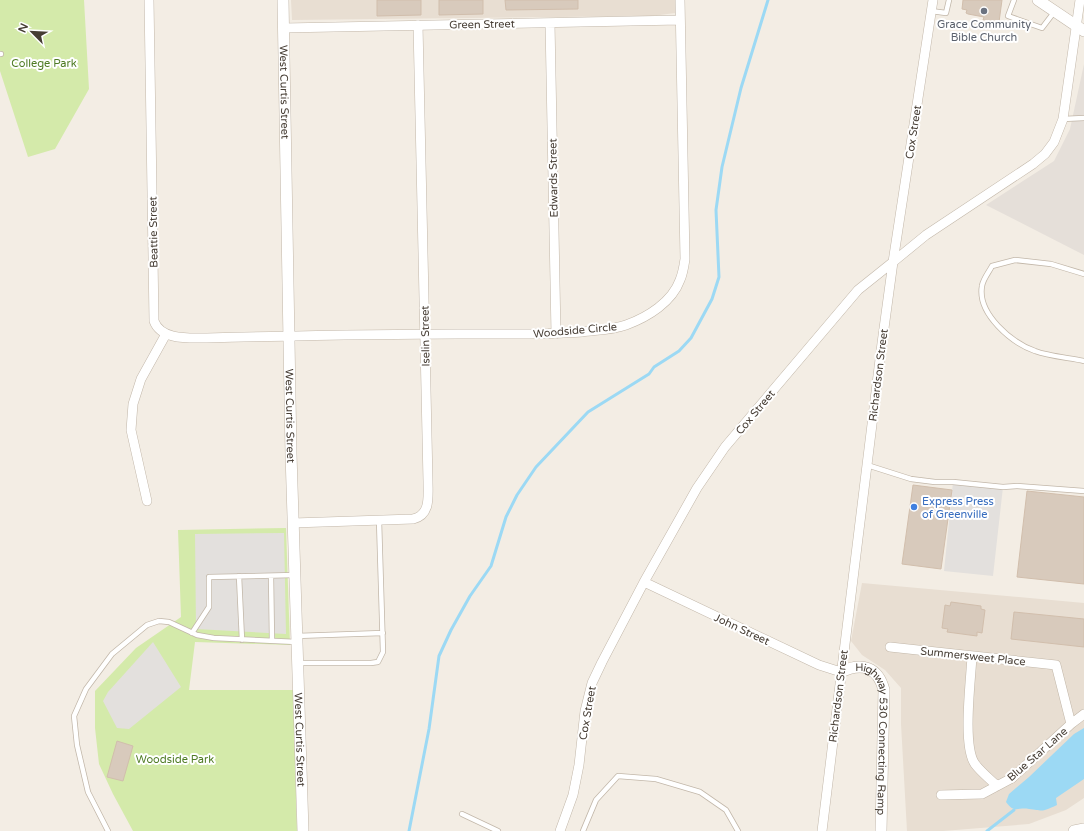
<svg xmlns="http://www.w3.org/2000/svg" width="1084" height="831" viewBox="0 0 1084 831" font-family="'Varela Round',sans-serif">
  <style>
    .residential { fill: #e8ded2 }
    .industrial { fill: #e5dfd9 }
    .green { fill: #d4eaaa }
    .parking { fill: #e3e0dd }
    .water { fill: #9cd9f4 }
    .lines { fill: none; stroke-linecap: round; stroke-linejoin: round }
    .stream { stroke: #9cd9f4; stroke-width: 3 }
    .building { fill: #d8cabc; stroke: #d1beac }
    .service-casing { stroke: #c2b7a9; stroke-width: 6 }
    .minor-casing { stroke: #c2b7a9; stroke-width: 10 }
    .tertiary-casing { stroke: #c2b7a9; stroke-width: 12 }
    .service { stroke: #fff; stroke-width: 4.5 }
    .minor { stroke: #fff; stroke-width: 9 }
    .tertiary { stroke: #fff; stroke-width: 11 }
    .worship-dot { fill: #6b7280; stroke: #fff; stroke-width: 1.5 }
    .shop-dot { fill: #3f7fe0; stroke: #fff; stroke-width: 1.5 }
    .labels { text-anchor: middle; stroke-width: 4; stroke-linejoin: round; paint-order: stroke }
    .street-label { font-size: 11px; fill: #463d34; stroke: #fff }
    .worship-label { font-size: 11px; fill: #5b616d; stroke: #fff }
    .park-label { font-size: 11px; fill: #4e7b24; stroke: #fff }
    .shop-label { font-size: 11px; fill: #366cbe; stroke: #fff; text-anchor: start }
  </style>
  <rect width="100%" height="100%" fill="#f3ede4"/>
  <path class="residential" d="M291,0H675V13L652,16L292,20Z
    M862,583L1084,603V798L1066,810L1029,824L943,831H907L901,724V688L885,670L862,655L851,641Z"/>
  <path class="industrial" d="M1084,64V255L986,205L1054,161L1070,129Z"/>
  <path class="green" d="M0,0H84L89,89L55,149L28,157L0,71Z
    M286,528L290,645L195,642L189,690H293L297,831H133L113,794L99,764L95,728V691L136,648L181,617L178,530Z"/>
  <path class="parking" d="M953,482L1003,487L993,576L944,571Z
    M284,533L286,634L196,629L195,534Z
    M153,642L181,687L129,729L117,728L103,701L108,692Z"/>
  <path class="water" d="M1084,728V779L1056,798L1057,805C1042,812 1044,811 1029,809C1017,807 1015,814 1006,802L1009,794L1029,777L1074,734Z"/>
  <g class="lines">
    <path class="stream" d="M409,831L429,729L439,656L451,630L470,596L491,566L506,517L517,495L536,467L588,412L649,374L654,367L679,351L691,338L712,299L719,277L716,210L722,167L741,88L768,0
      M987,831L1014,810"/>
  </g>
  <path class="building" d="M377,0H421V15L377,16Z
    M439,0H483V14L439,15Z
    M505,0H578V9L506,10Z
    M963,0H1002L999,22L983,20L984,17L968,14L966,13L967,10L962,9Z
    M913,485L952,490L941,569L902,564Z
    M1027,491L1084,497V584L1017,577Z
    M951,602L981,606V609L985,610L982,633L977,632V636L947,632L948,629L942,628L945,605L950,606Z
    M1014,612L1084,619V647L1011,639Z
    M117,741L133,746L123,781L107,777Z"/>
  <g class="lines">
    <defs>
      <path id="service" d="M1014,0L1008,16L1042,28L1055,11
        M931,11L946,13L949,0
        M0,54H1
        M1063,119L1084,118
        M1084,274L1051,264L1015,260L992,266C989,272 983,279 982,286C977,314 1012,343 1035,351C1048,356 1070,358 1084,361
        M867,465L911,479L935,482H953L1003,487L1017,486L1084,491
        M239,576L242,640
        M271,576L272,641
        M192,633L209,607V577L295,575
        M296,636L383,633
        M297,663H371L378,662L383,652L379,520
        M462,814L498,831
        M108,831L88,792L77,745L74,716L86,689L112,654L147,625L159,621L169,622L197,635L214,638L297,642
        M583,831L596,800L618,776L656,779L700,792L726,810L738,831"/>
      <path id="minor" d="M149,0L154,321C161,340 188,338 204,338C289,336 373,334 458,334C499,334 541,335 582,332C597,330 612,330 626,325C648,317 672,302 680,280C683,273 684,266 685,259L680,0
        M550,23L556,334
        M284,28L680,20
        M147,501L131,430L133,404L141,379L166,334
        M293,523L413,519C431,515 428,496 428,481L418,25
        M644,582L819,665L841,672
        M890,647L1056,665L1071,724
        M972,656C971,679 962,746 975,764C981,772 990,779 997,786
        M941,795L982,794L1012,778L1071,724L1084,714
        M560,831L573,795L579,765L585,711L592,683L602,662L644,582L697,488L725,447L858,290L893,262L933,0
        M822,831L882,343L893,262L926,235L1033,164L1045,154L1054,142L1063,119L1080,0"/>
      <g id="tertiary">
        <path id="s1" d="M283,0L291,454L303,831"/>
        <path d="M1038,0L1084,31"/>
        <path id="s2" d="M841,672C862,662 878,667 884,690L881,831"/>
        <path d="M1074,831L1084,829"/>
      </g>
    </defs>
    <use href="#service" class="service-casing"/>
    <use href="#minor" class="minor-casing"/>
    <use href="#tertiary" class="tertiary-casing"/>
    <use href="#service" class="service"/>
    <use href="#minor" class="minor"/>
    <use href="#tertiary" class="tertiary"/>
  </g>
  <circle class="worship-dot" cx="984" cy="11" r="4"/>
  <circle class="shop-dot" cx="914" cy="507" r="4"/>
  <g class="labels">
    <g class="street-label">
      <text transform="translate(482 24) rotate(-1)" y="4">Green Street</text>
      <text dy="4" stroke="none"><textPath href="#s1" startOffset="92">West Curtis Street</textPath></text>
      <text transform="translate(913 132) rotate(-81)" y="4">Cox Street</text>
      <text transform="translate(553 178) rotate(-91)" y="4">Edwards Street</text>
      <text transform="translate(153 232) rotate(-91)" y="4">Beattie Street</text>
      <text transform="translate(575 330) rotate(-5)" y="4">Woodside Circle</text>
      <text transform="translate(425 336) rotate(-91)" y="4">Iselin Street</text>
      <text transform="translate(878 375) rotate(-83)" y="4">Richardson Street</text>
      <text transform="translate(755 412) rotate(-50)" y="4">Cox Street</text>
      <text dy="4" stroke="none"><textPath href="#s1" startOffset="416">West Curtis Street</textPath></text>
      <text transform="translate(742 629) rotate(25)" y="4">John Street</text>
      <text transform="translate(973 656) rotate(6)" y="4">Summersweet Place</text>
      <text transform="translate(838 696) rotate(-83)" y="4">Richardson Street</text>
      <text transform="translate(587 713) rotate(-80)" y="4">Cox Street</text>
      <text dy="4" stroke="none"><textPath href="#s1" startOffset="740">West Curtis Street</textPath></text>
      <text dy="4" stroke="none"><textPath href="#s2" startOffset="98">Highway 530 Connecting Ramp</textPath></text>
      <text transform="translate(1037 754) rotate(-41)" y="4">Blue Star Lane</text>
    </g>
    <g class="worship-label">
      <text x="984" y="28">Grace Community<tspan x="984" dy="13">Bible Church</tspan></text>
    </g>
    <g class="park-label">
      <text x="44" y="67">College Park</text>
      <text x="175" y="763">Woodside Park</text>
    </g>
    <g class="shop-label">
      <text x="922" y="505">Express Press<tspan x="922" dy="13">of Greenville</tspan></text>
    </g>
  </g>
  <g transform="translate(32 32) rotate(294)" stroke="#ffffff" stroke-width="3" paint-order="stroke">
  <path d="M0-3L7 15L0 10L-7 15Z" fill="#463d34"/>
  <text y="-6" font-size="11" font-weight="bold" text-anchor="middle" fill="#463d34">N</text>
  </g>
</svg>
